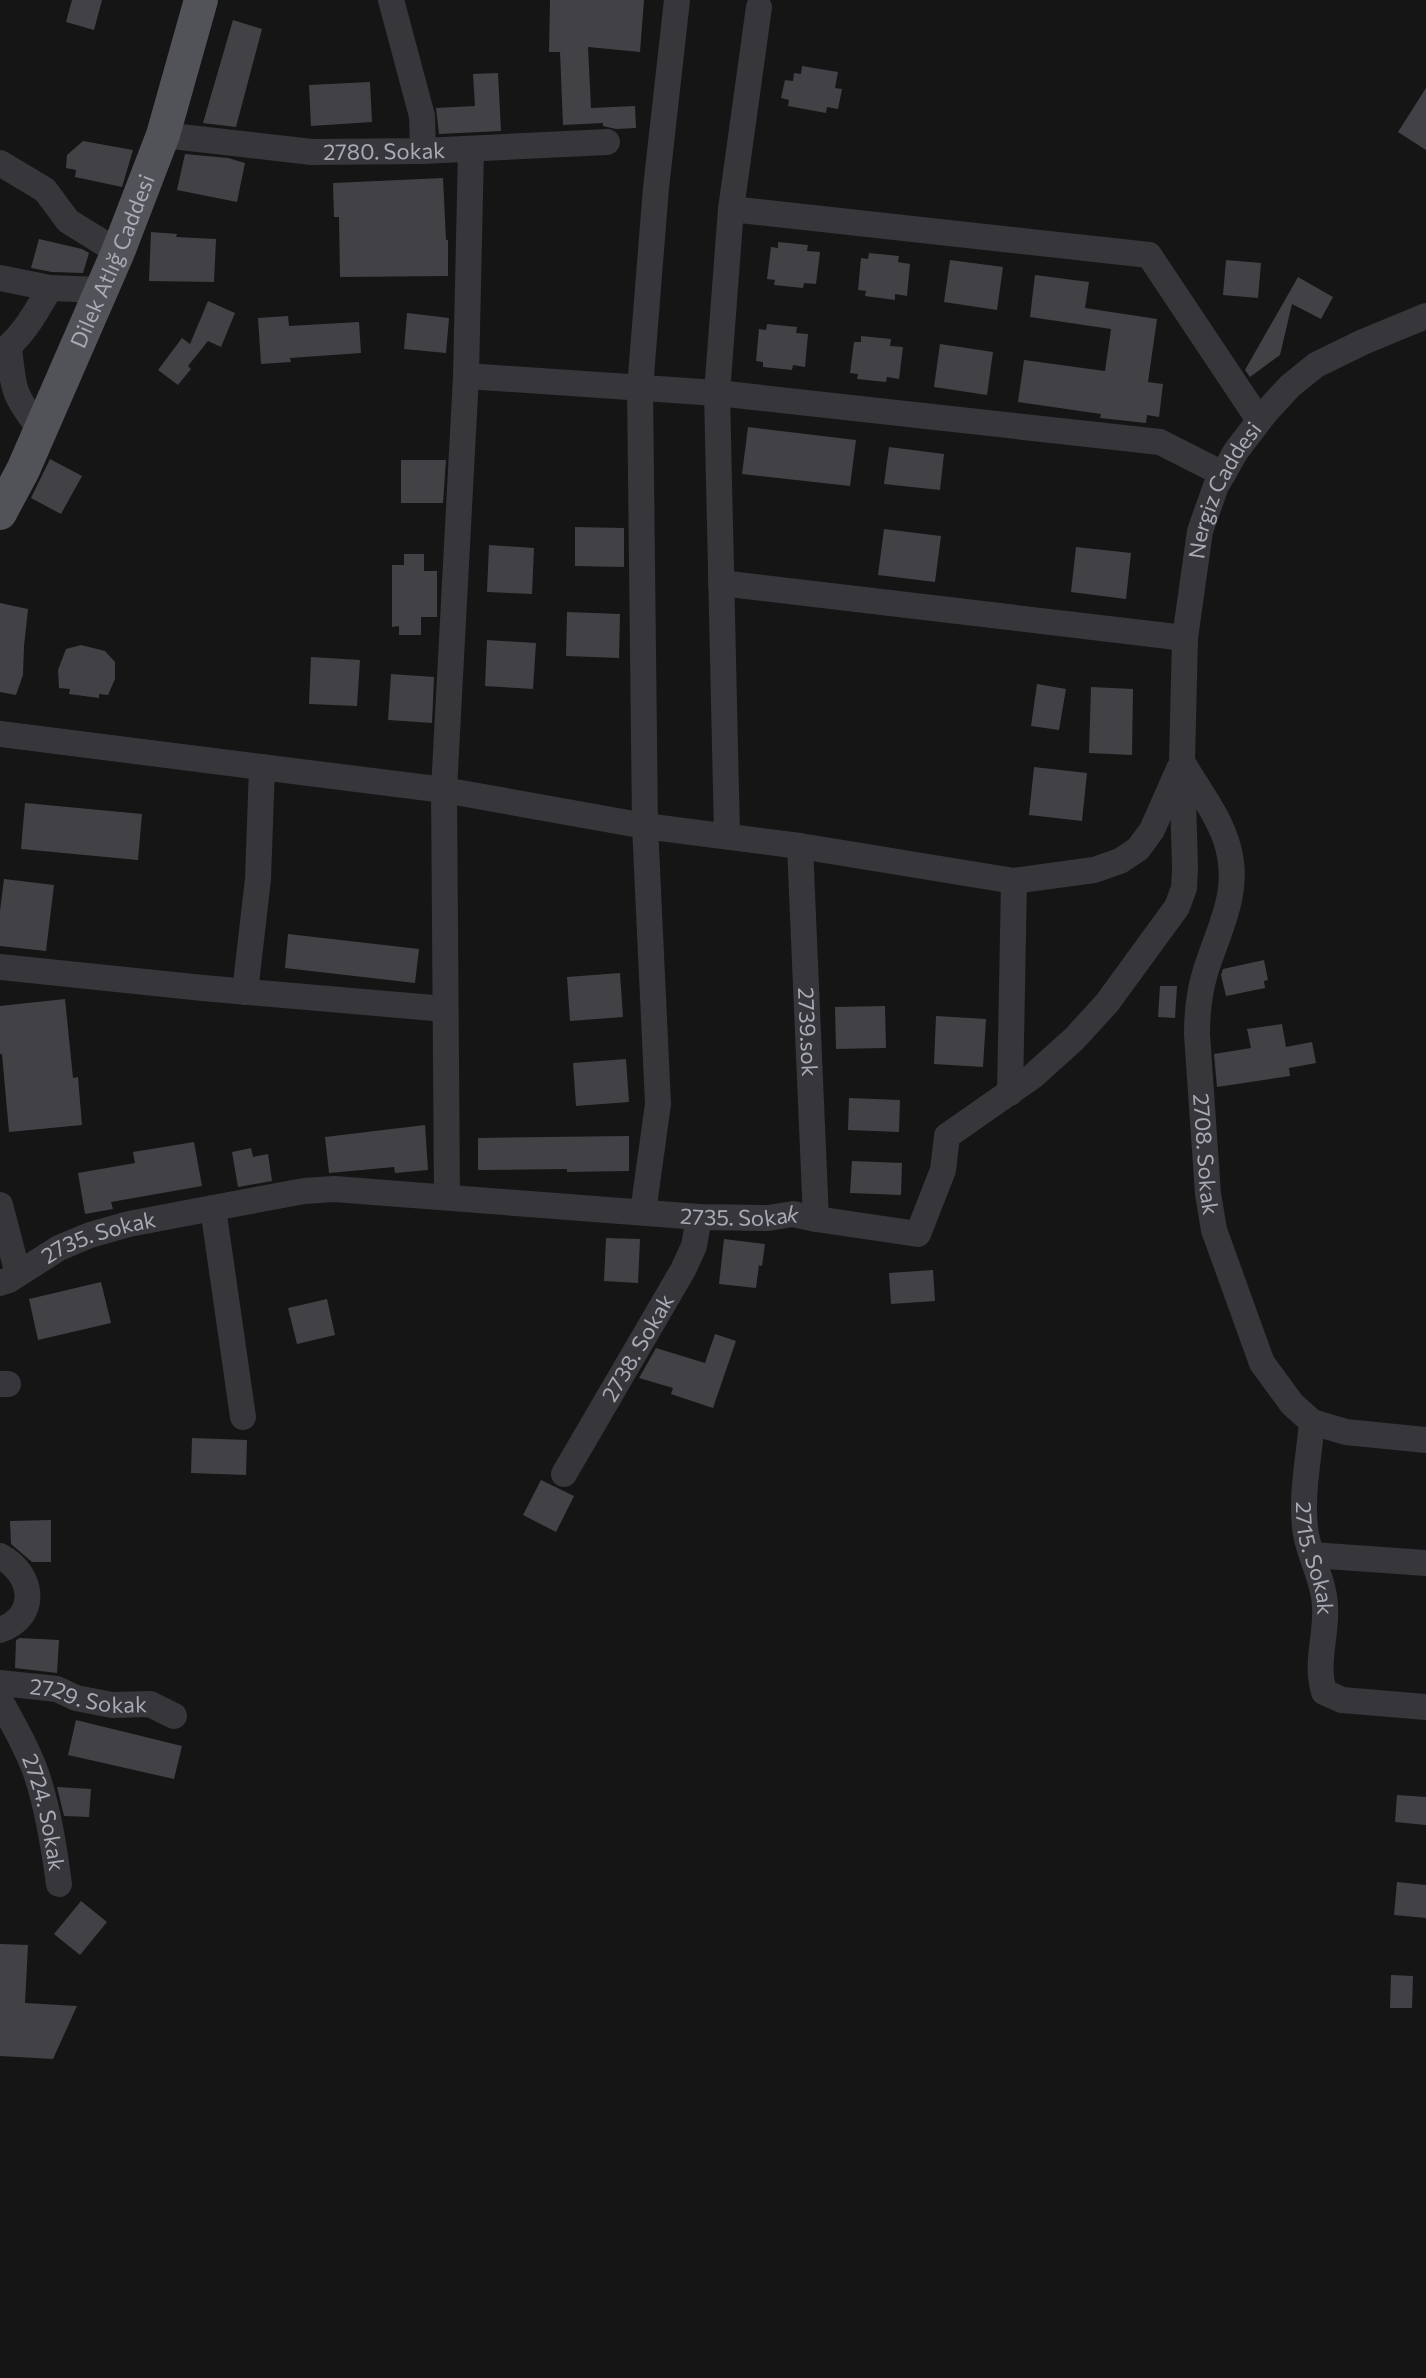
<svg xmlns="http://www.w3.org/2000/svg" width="1426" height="2378" viewBox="0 0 1426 2378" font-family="Commissioner,sans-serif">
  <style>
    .building { fill: #424246 }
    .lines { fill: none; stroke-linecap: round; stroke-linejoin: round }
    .minor { stroke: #36363b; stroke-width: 26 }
    .major { stroke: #525359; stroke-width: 34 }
    .labels { text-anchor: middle; stroke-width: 6; stroke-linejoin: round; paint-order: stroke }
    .street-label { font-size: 22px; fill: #a8abb5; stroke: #101011 }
  </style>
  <rect width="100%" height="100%" fill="#151516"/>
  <path class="building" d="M72,0H102L94,30L66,22Z
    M550,0H644L640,52L588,47L591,108L635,106L636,128L616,129L603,126V123L563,125L560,52H549Z
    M233,20L262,29L236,127L203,123Z
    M802,66L838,72L835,88L842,89L838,109L827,107L826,113L788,106L789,100L781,98L785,80L793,81L794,73L801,74Z
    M498,73L501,131L439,134L436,108L475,106L473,74Z
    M370,82L372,122L311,126L309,85Z
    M1426,88V150L1398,132Z
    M83,141L133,150L122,187L75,177L76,170L66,168L67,155Z
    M185,154L228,158L245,163L237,202L177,190Z
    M443,178L446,240H448V276L340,277L339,217H334L333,183Z
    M151,232L177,234L176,237L216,239L214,282L149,281Z
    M39,239L82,249L89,253L83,273L52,272L31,268Z
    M778,242L808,245L807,251L820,252L816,284L804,283L803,288L774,285L775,280L767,279L771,247L778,248Z
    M869,253L899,256L898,262L910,264L907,296L895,294V300L865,296L866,291L858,290L861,258L868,259Z
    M950,260L1003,267L997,310L944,302Z
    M1226,260L1261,263L1258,298L1223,295Z
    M1035,275L1089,282L1085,308L1157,319L1148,382L1163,384L1159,417L1147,415L1146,423L1100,418L1101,414L1018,402L1024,360L1105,371L1111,329L1030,317Z
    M1298,277L1333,297L1321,319L1292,304L1280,355L1250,377L1245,370Z
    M208,301L235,313L221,347L208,341L188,366L191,369L178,385L158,370L182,338L190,344Z
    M407,313L449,318L446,353L404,349Z
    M288,316L289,326L359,322L361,353L290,358L291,362L261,364L258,318Z
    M767,324L797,327L796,333L808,334L805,367L793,365L792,370L763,367V362L756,361L759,329L766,330Z
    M861,336L891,339L890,346L903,347L899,379L887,377L886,382L857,379L858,374L850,373L854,342H861Z
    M940,344L993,352L987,395L934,387Z
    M748,427L856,440L850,486L742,474Z
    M889,447L944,454L940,490L884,484Z
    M50,459L82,476L61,514L31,498Z
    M401,460H446L443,503H401Z
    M575,527L624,528V567L575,566Z
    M884,529L941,536L935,582L878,575Z
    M489,545L534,548L532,594L487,592Z
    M1076,547L1131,553L1126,599L1071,592Z
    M404,554H424V571H437V617H421V635H399V626L392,627V565H404Z
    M0,603L28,609L24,646L23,675L16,695L0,692Z
    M567,612L620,614L619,658L566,656Z
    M487,640L536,643L533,689L485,686Z
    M81,645L105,651L115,662V679L108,695L99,694V698L69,694L70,689L59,688L58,670L66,649Z
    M311,657L360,660L357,706L309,704Z
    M391,674L434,677L432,723L388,720Z
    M1037,684L1066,689L1059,730L1031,726Z
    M1091,687L1133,689L1132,755L1089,753Z
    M1034,767L1087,773L1082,821L1029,815Z
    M25,803L142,814L138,860L21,849Z
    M4,879L54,885L46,951L0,946V911Z
    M288,934L419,949L415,983L285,968Z
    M1264,960L1268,980L1264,981L1265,988L1226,996L1221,975L1223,969Z
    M620,973L623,1017L570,1021L567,977Z
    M1160,986H1177L1175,1018L1158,1017Z
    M65,999L73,1078L78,1077L82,1125L9,1132L2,1054H0V1006Z
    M885,1006L886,1048L836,1049L835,1007Z
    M936,1016L986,1019L983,1067L934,1064Z
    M1282,1024L1286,1047L1312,1042L1316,1063L1289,1068L1290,1076L1217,1087L1214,1054L1251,1048L1247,1029Z
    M626,1059L629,1102L576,1106L573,1063Z
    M849,1098L900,1100L899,1132L848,1130Z
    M425,1125L428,1170L395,1173L394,1167L329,1173L325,1137Z
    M629,1136V1171L567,1172V1169L478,1170V1138Z
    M194,1142L202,1186L111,1202L113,1209L85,1214L78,1173L135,1163L133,1152Z
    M251,1148L253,1157L268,1154L272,1181L238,1187L232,1152Z
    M852,1161L902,1163L901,1195L850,1193Z
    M606,1238L640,1239L638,1283L604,1281Z
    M724,1239L765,1244L762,1266L759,1265L756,1288L719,1284Z
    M933,1270L935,1301L891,1304L889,1273Z
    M101,1282L111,1323L38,1340L29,1299Z
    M327,1299L335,1335L297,1344L288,1308Z
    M715,1334L736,1341L713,1408L671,1394L673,1388L639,1378L656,1348L705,1363Z
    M192,1438L247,1440L246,1475L191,1473Z
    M541,1480L574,1496L556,1532L523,1515Z
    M51,1520V1562H32L11,1544L10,1521Z
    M20,1638L59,1640L57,1673L15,1668L16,1640Z
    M76,1720L182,1746L174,1779L68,1755Z
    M57,1787L91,1789L89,1817L64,1816Z
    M1397,1795L1426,1797V1825L1395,1822Z
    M1397,1882L1426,1885V1918L1394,1915Z
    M81,1901L107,1922L80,1955L54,1934Z
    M0,1944L28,1945L25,2003L77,2006L53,2059L0,2056Z
    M1391,1975L1413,1976L1412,2008H1390Z"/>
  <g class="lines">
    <g class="minor">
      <path d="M391,0L422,116L423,151"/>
      <path id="s1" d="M163,135L312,152L423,151L607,142"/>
      <path d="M0,163L45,190L68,221L118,252"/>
      <path d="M731,209L1149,255L1259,420"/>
      <path d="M0,278L50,288L101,290"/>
      <path d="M9,346C13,389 13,395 40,429"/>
      <path d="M0,353C23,337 36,312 50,288"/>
      <path d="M466,376L717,393L1160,442L1223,474"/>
      <path d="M721,583L1185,638"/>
      <path d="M0,734L444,790L645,826L800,846L1014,881L1094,870L1120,861L1138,849L1152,830L1179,769"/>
      <path id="s2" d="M1184,765C1199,791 1220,817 1228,847C1241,893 1218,930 1205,973C1199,993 1197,1013 1197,1034L1208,1194L1214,1230L1262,1363L1292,1404L1312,1422L1346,1432L1426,1440"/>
      <path d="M727,835L717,393L731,209L759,7"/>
      <path id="s3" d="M800,846L816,1219"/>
      <path d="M0,967L203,988L445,1009"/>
      <path d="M245,992L258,879L262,767"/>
      <path d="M1010,1093L1014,881"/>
      <path d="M447,1196L444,790L466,376L471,149"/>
      <path d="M0,1205L18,1274"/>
      <path d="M213,1208L243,1417"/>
      <path d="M643,1212L658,1104L645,826L640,388L656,188L677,0"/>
      <path id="s4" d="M0,1283L9,1280L59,1248L90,1235L129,1224L213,1208L304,1191L334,1189L699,1217L768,1218L793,1214L816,1219L918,1234L943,1170L947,1136L1033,1076L1074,1039L1107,1003L1177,907L1184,888L1185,868L1182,762L1185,638L1200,531L1216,486L1223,474L1236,451L1266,412L1290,386L1316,365L1363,342L1426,316"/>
      <path d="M0,1384H8"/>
      <path id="s5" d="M1312,1422C1309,1458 1300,1498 1306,1534C1310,1558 1324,1580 1325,1606C1327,1635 1315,1662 1324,1692L1342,1700L1426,1707"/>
      <path id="s6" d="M564,1474L683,1270L694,1246L699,1217"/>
      <path d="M1312,1555L1426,1563"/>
      <path d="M0,1556C33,1573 40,1616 0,1630"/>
      <path id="s7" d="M0,1683L57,1689L76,1698L112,1705L150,1704L174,1716"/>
      <path id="s8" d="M0,1700C13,1724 27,1747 36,1773C48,1808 54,1847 59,1884"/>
    </g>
    <path class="major" id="s9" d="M0,513L23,470L118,252L163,135L201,0"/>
  </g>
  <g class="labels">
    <g class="street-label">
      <text dy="8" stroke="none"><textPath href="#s1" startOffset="222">2780. Sokak</textPath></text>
      <text dy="8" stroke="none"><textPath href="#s9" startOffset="276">Dilek Atlığ Caddesi</textPath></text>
      <text dy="8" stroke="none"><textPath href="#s4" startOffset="1794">Nergiz Caddesi</textPath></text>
      <text dy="8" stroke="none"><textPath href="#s3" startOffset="186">2739.sok</textPath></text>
      <text dy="8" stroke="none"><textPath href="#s2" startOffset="406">2708. Sokak</textPath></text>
      <text dy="8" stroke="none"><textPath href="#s4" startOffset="758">2735. Sokak</textPath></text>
      <text dy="8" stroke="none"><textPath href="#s4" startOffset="110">2735. Sokak</textPath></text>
      <text dy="8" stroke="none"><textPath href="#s6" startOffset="146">2738. Sokak</textPath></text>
      <text dy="8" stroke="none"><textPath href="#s5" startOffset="138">2715. Sokak</textPath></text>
      <text dy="8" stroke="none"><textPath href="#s7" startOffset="90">2729. Sokak</textPath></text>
      <text dy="8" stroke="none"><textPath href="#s8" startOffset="122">2724. Sokak</textPath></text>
    </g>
  </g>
</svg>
